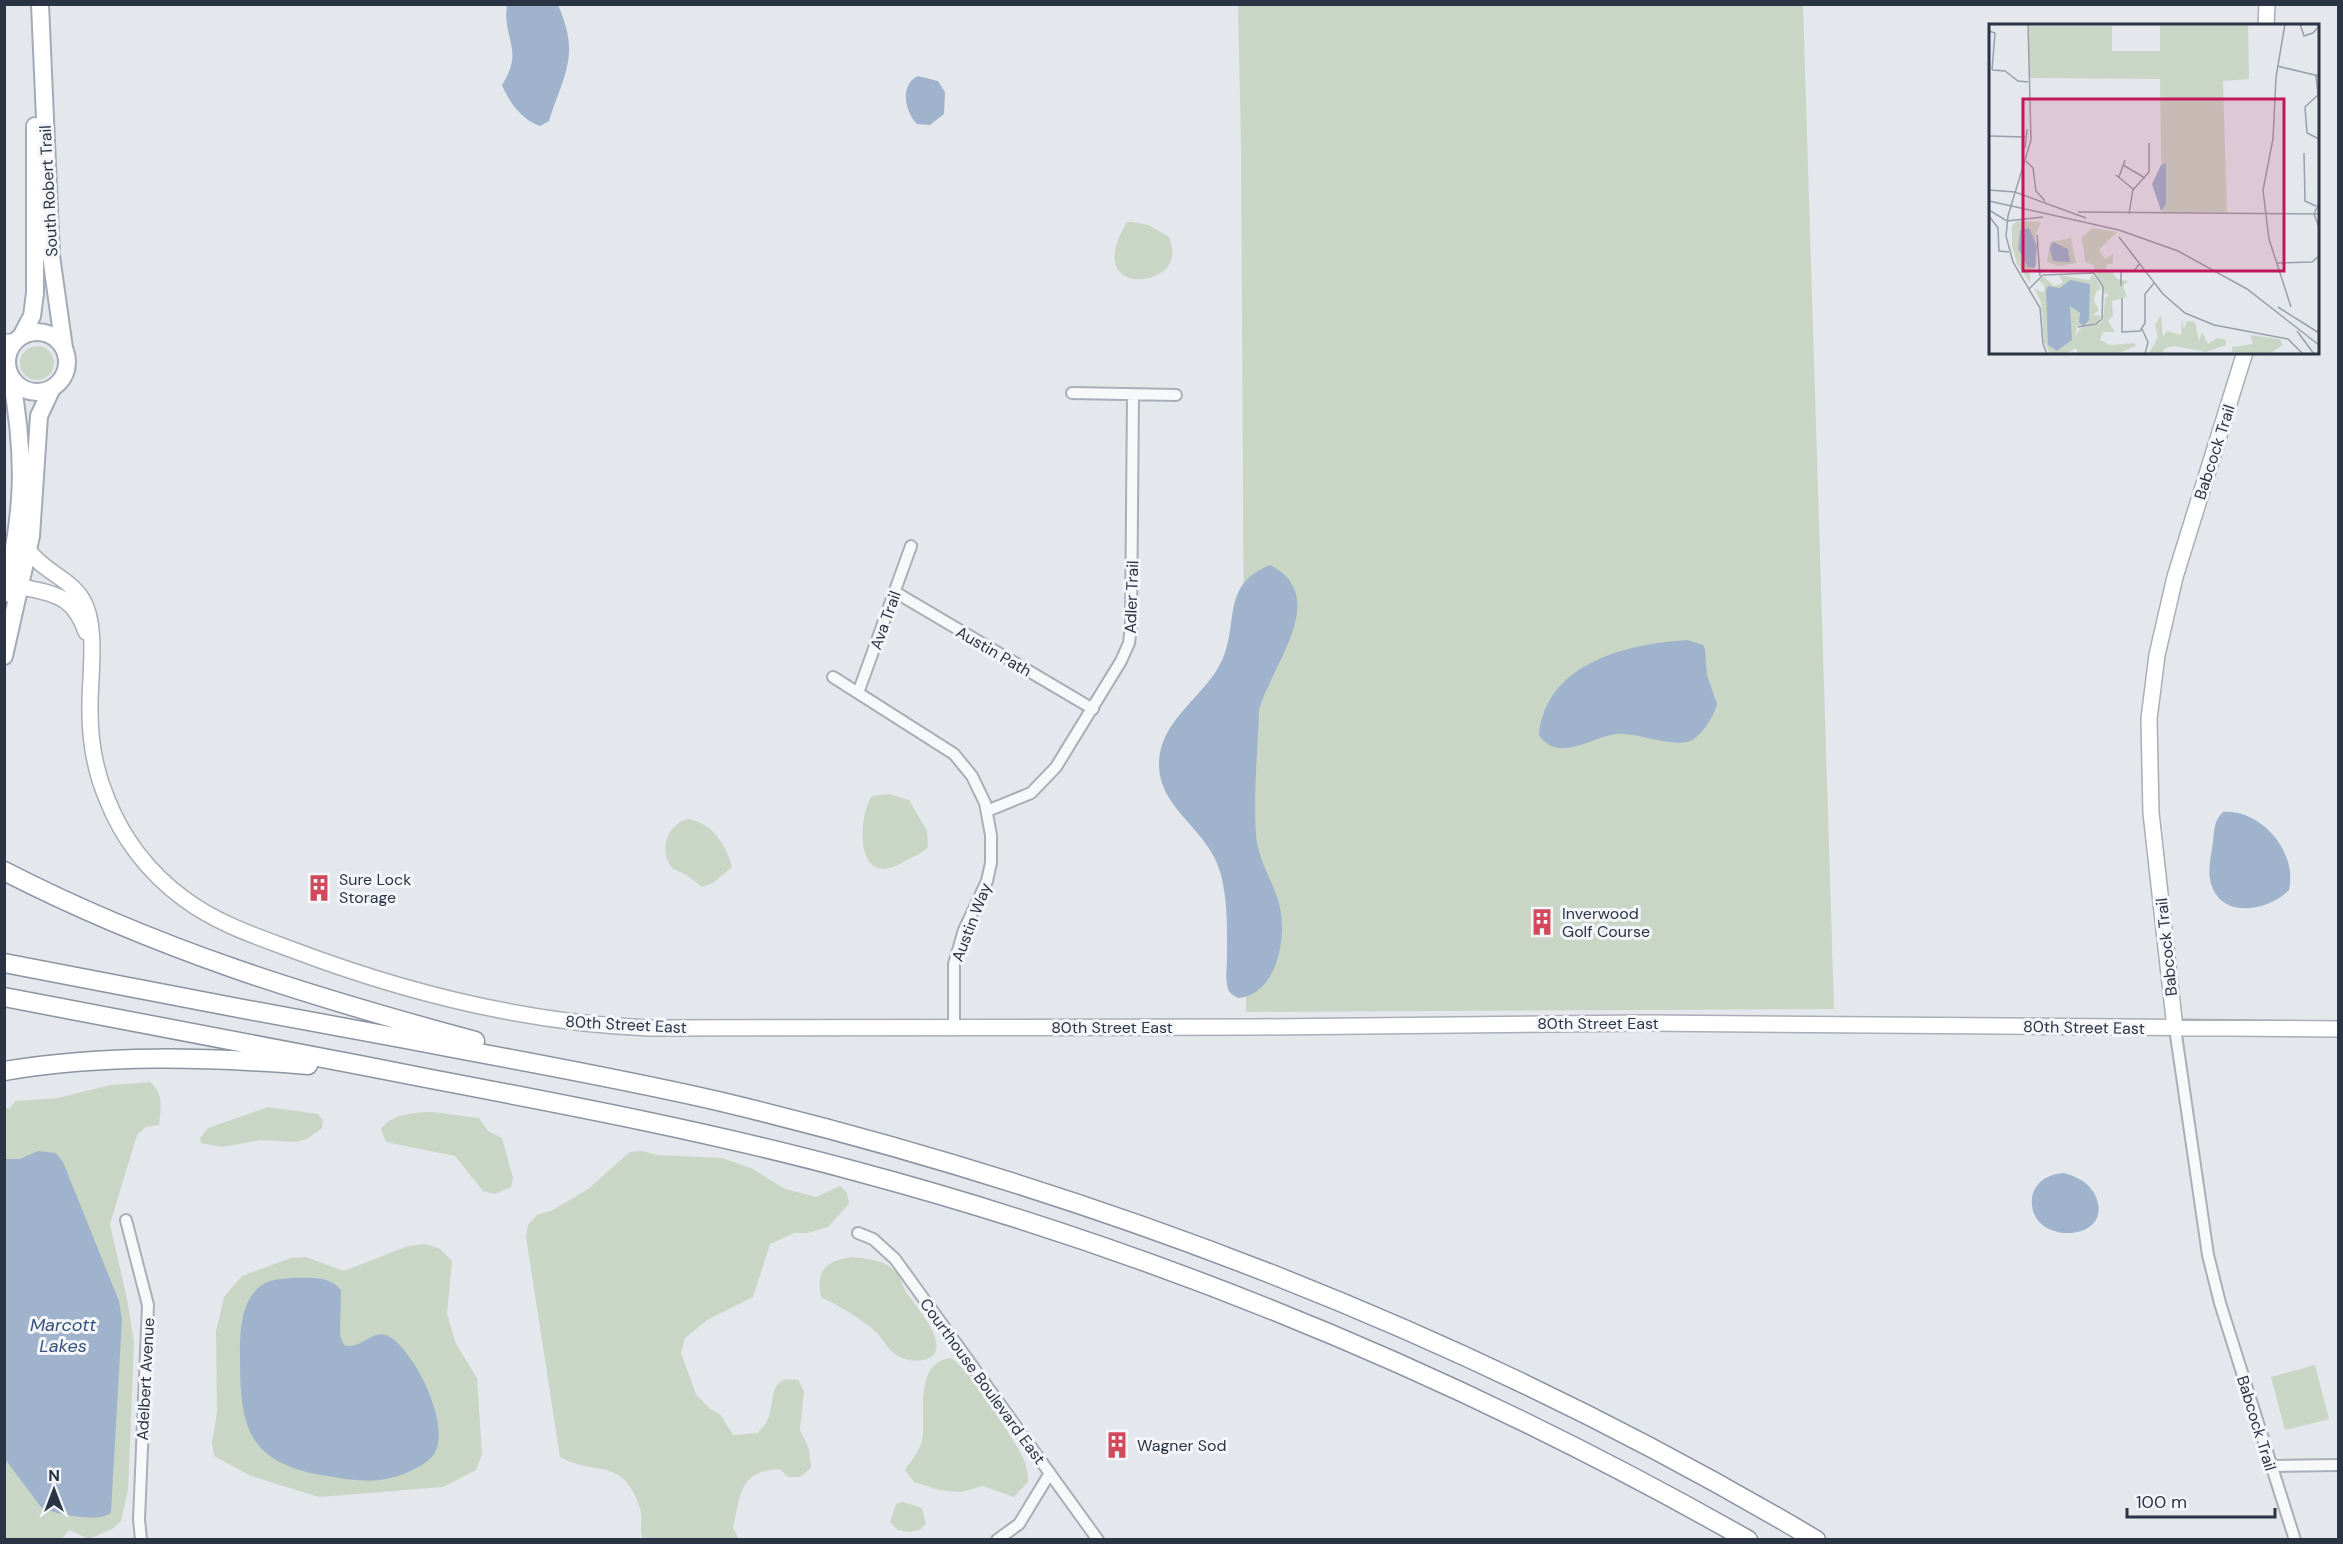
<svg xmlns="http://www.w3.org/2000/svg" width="2343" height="1544" viewBox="0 0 2343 1544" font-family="'DM Sans',sans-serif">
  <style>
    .green { fill: #c9d6c5 }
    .water { fill: #9fb4cc }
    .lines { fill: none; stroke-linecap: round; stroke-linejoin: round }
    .street-casing { stroke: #a9aeb7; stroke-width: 14 }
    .secondary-casing { stroke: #a9aeb7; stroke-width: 18 }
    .primary-casing { stroke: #a3abb8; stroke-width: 20 }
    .highway-casing { stroke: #8b94a3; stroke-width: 21 }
    .street { stroke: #f7f8fa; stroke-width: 10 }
    .secondary { stroke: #fff; stroke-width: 15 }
    .primary { stroke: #fff; stroke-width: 16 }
    .highway { stroke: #fff; stroke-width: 18 }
    .labels { text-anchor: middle; stroke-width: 6; stroke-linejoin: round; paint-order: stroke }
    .street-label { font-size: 16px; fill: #2b3445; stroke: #f4f6f9 }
    .poi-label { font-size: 16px; fill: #2b3445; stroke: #f4f6f9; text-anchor: start }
    .water-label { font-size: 18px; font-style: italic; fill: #34527a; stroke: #f4f6f9 }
    .inset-road { fill: none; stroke: #9a9fa9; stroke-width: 1.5 }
    .view { fill: #c2185b; fill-opacity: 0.15; stroke: #c2185b; stroke-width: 3 }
    .inset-edge { fill: none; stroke: #2b3445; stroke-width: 3 }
  </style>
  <rect width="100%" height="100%" fill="#e4e7ec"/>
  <path class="green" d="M1238,5H1803L1834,1009L1246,1012L1241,144Z
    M1132,222L1148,225L1169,237C1171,244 1174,252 1171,260C1162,289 1085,292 1127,222Z
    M20 363a17 17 0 1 1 34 0a17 17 0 1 1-34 0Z
    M889,794L909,800L927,831L928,847C923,853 916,855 909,859C899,864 890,871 878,868C856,861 861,810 872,796Z
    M688,819C712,823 726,844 732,867L713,883L702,887L687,875L673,869C658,853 666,824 688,819Z
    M150,1082C164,1094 161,1107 159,1125L146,1127L137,1135L110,1224L128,1304L134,1343L128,1490L121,1521L112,1529L89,1539L69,1530L62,1539L5,1540V1109L10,1108L15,1101L58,1098L111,1085Z
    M268,1107L318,1114L323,1120L322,1128L307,1139L295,1142L261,1140L222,1147L201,1143L200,1138L208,1128Z
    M432,1112L479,1118L488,1131L502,1138L513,1178L511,1187L495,1194L483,1191L455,1156L386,1142L381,1129C392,1113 414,1113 432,1112Z
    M642,1151L657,1155L722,1158L753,1169L785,1189L816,1197L840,1186L847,1193L849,1204L828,1227L808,1233H794L770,1244L753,1297L707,1320L685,1338L681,1353L696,1394L710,1409L720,1414L733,1435L758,1433C761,1429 765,1425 767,1421C776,1404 766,1374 798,1380L804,1391L800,1430L809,1449L811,1468L800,1477H788L780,1469C739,1471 741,1494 733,1528L739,1539H643C639,1531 643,1518 640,1508C623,1456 597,1477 560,1457L526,1237L528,1225L537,1215L553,1210L588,1189L630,1152Z
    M426,1244L440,1249L452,1261L447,1314L456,1344L477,1378L482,1454L476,1470L443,1487L319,1497L251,1476L214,1456L212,1443L217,1412L216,1331L224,1297L242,1276L291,1258L306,1257L344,1271L408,1246Z
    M851,1257C868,1259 885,1259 897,1273C901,1277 902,1285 905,1290C913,1304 955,1348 927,1359C920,1362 907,1361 900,1357C890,1353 885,1342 878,1334C861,1318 841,1307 821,1297C816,1270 825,1261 851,1257Z
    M950,1358C963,1360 1017,1443 1024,1460C1027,1467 1028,1474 1028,1482L1014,1497L983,1486L961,1492L939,1490L914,1482L905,1470C911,1461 919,1452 922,1441C927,1419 912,1364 950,1358Z
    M2315,1365L2329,1419L2285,1430L2271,1377Z
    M903,1502L922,1508L926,1524L919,1530L909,1532L898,1530L890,1522L896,1504Z"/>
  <path class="water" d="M507,5H558C580,55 565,72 549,121L540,126C522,120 509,102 502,85C525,48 502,40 507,5Z
    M918,76L938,81L945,92L944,114L930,125L917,124C905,112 899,85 918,76Z
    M1270,565C1332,596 1271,666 1259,710C1258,751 1253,794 1256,835C1258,859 1271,878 1278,900C1289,933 1278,995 1238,998C1233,995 1230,994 1228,989C1225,979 1227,967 1227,957C1227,929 1228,903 1221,875C1210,829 1158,810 1159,763C1160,722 1199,700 1218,668C1242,629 1217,586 1270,565Z
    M1687,640L1703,645L1705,649L1707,675L1717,704C1714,716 1702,736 1690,741C1670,748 1638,732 1616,734C1590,737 1559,764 1539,735C1546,662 1628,644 1687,640Z
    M2223,812C2261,809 2298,852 2289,890C2270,910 2226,919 2213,889C2206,874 2211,857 2213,842C2214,831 2214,820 2223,812Z
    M38,1151L56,1153L63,1162L119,1301L122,1319L111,1512C103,1524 53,1514 41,1507L5,1459V1159H20Z
    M2064,1173C2078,1177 2090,1183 2096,1197C2114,1241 2035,1246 2032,1205C2030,1186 2045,1174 2064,1173Z
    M291,1278C308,1278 329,1275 341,1290L340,1336L344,1345C361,1351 373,1326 390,1337C415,1352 452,1426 434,1454C425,1467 401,1476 386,1479C368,1483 345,1479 327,1476C246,1463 240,1427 240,1354C240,1332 241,1305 257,1289C266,1280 278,1279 291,1278Z"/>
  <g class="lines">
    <defs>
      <path id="street" d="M1072,393L1176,395
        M895,592L1093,709
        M833,677L954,754L972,776L985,803L991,835V863L987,881L964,930L954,964V1028
        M858,693L911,546
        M987,811L1031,793L1056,767L1121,661L1129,643L1131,625L1133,395
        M2175,1028L2208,1255L2220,1303L2295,1540
        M126,1220L148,1305L139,1519L141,1540
        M858,1233L873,1239L895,1259L1098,1540
        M2271,1466L2338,1465
        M997,1540L1019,1524L1050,1473"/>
      <path id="secondary" d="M2266,26L2267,4
        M4,342H14
        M4,367L7,368
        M29,551C43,571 69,578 82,599C99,626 89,679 90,711C90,741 95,771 107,799C122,838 149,873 183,898C216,923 255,936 293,950C409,994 526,1023 650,1028L1258,1027L1647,1023L2338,1029
        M14,575L22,587C55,594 74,596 86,632
        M2175,1028L2151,813L2149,719L2157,655L2175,577L2245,352"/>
      <path id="primary" d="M40,4L51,256L64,348
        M7 362a30 30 0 1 1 60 0a30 30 0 1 1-60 0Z
        M22,335L32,316L35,293V126
        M4,594C24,515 26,458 11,377
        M4,656L31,536L39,416L52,388"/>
      <path id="highway" d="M4,871C158,950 309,996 475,1041
        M4,963C140,990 275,1015 411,1040C514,1060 619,1078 722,1102C1105,1194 1476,1338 1816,1540
        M4,997C147,1024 289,1051 431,1079C573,1106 715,1133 855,1171C1166,1254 1468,1381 1748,1540
        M4,1071C106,1054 206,1057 308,1065"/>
    </defs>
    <use href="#street" class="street-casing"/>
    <use href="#secondary" class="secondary-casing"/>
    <use href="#primary" class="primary-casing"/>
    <use href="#highway" class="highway-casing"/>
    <use href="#street" class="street"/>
    <use href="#secondary" class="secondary"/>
    <use href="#primary" class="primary"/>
    <use href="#highway" class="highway"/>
  </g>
  <defs>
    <symbol id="building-bare" viewBox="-9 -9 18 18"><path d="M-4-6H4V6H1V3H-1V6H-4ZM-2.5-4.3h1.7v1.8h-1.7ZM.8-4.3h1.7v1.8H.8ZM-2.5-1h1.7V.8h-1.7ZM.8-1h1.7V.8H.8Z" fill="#d1495b" stroke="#f4f6f9" stroke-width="2.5" paint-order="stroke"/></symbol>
  </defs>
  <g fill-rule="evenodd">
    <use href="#building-bare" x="300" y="869" width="38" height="38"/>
    <use href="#building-bare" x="1523" y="903" width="38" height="38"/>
    <use href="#building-bare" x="1098" y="1426" width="38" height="38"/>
  </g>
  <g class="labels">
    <g class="street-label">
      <text transform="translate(48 191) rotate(-93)" y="6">South Robert Trail</text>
      <text transform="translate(2214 452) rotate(-72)" y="6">Babcock Trail</text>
      <text transform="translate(1131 597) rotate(-88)" y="6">Adler Trail</text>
      <text transform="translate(885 620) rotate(-70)" y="6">Ava Trail</text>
      <text transform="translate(994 651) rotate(30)" y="6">Austin Path</text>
      <text transform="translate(971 922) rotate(-69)" y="6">Austin Way</text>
      <text transform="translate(2166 947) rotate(-96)" y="6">Babcock Trail</text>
      <text x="1598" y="1029">80th Street East</text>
      <text transform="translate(626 1024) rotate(3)" y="6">80th Street East</text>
      <text x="1112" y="1033">80th Street East</text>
      <text transform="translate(2084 1027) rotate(1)" y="6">80th Street East</text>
      <text transform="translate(145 1379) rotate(-87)" y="6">Adelbert Avenue</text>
      <text transform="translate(983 1381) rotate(54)" y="6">Courthouse Boulevard East</text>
      <text transform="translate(2257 1423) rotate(73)" y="6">Babcock Trail</text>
    </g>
    <g class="poi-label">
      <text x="339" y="885">Sure Lock<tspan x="339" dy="18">Storage</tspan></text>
      <text x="1562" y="919">Inverwood<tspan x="1562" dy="18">Golf Course</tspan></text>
      <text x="1137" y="1451">Wagner Sod</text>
    </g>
    <g class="water-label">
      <text x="63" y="1331">Marcott<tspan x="63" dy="21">Lakes</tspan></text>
    </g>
  </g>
  <g transform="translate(1989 24)">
    <rect width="330" height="330" fill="#e4e7ec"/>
    <path d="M171,0H259L260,55L234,57L238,188H173L171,55L40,54V2H123V27H171ZM29,197L52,198L46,212L48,241L41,247V259L28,240L23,222V201ZM104,204L128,208L110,226L116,235L124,230V239L117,241V248L122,246L128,255L139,257L134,262L138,273L123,277L124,292L119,297L126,308H114L111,316L121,321L146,319L147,322L128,330H89L87,324L77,330H61L55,318L52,278L45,264L54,269L56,263L50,256L55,253L65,262L74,259L70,251L100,256L104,250L112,264L107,268L105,277L110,286L104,291L112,292L109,299L88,302L86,312L92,304L110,300L114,296L116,274L120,271L115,269L104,241L96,238L93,213ZM82,214L87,239L70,242L58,238L61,218ZM172,291L174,313L178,307L192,311L193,294L195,305L198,297L206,298L210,317L213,308L219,320L228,314L237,316V321L217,328L186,322L176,324L173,330L160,329L169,313L166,301ZM261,311L290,315L294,321L280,330L243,328V323L264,320Z" fill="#c9d6c5"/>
    <path d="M177,139V180L172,187L163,160L172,141ZM40,204L48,222L46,244L39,243L29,225L31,206ZM64,218L79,225L81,238L64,237L61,224ZM81,256L101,260L100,296L95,302L90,299L91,289L81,282L83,316L68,327L59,321L57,266L59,262L71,264Z" fill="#9fb4cc"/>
    <path class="inset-road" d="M39,0L42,116L19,192L17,212L24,238L51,284L54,320L58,330M296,0L287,53L284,115L274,166L280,215L302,283M311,0L315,12L324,9L330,2M0,7L6,9L3,46M288,42L330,52M3,46L16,47L29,57L39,58M327,52L330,79M330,70L316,83L318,109L330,115M0,112L36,113M36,124L38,105M315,129L316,177L327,182M37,137L44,144L47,167L56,177M134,141L156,154M127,151L144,165L140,190M130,153L136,136M0,166L26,168L97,194M144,166L160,148V119M0,177L130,206L189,227L258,265L330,321M330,179L325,190L330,203M0,186L18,197L54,193M89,188L330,190M0,192L9,204L10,227L20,228M48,211L51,252M130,213L174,270L196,289L225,301L299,315L314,330M287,239L323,238L330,232M132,262V247H145L151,239M40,265L54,251L105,249L114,263L113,295L107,300L89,303M133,274V308L151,307L156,299V270L165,259M289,283L330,309M153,305L159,318L156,330M308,307L325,330"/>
    <path class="view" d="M34,75H295V247H34Z"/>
    <rect width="330" height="330" class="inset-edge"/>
  </g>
  <rect width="2343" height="1544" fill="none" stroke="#2b3445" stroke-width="12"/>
  <g transform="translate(54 1490)" stroke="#f4f6f9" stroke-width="4.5" paint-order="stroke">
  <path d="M0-4.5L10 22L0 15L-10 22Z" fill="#2b3445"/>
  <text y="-9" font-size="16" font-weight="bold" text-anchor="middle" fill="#2b3445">N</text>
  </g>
  <path d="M2127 1508v9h148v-9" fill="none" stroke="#2b3445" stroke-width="3"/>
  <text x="2136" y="1508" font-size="18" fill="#2b3445" stroke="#f4f6f9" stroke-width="4.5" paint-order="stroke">100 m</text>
</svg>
